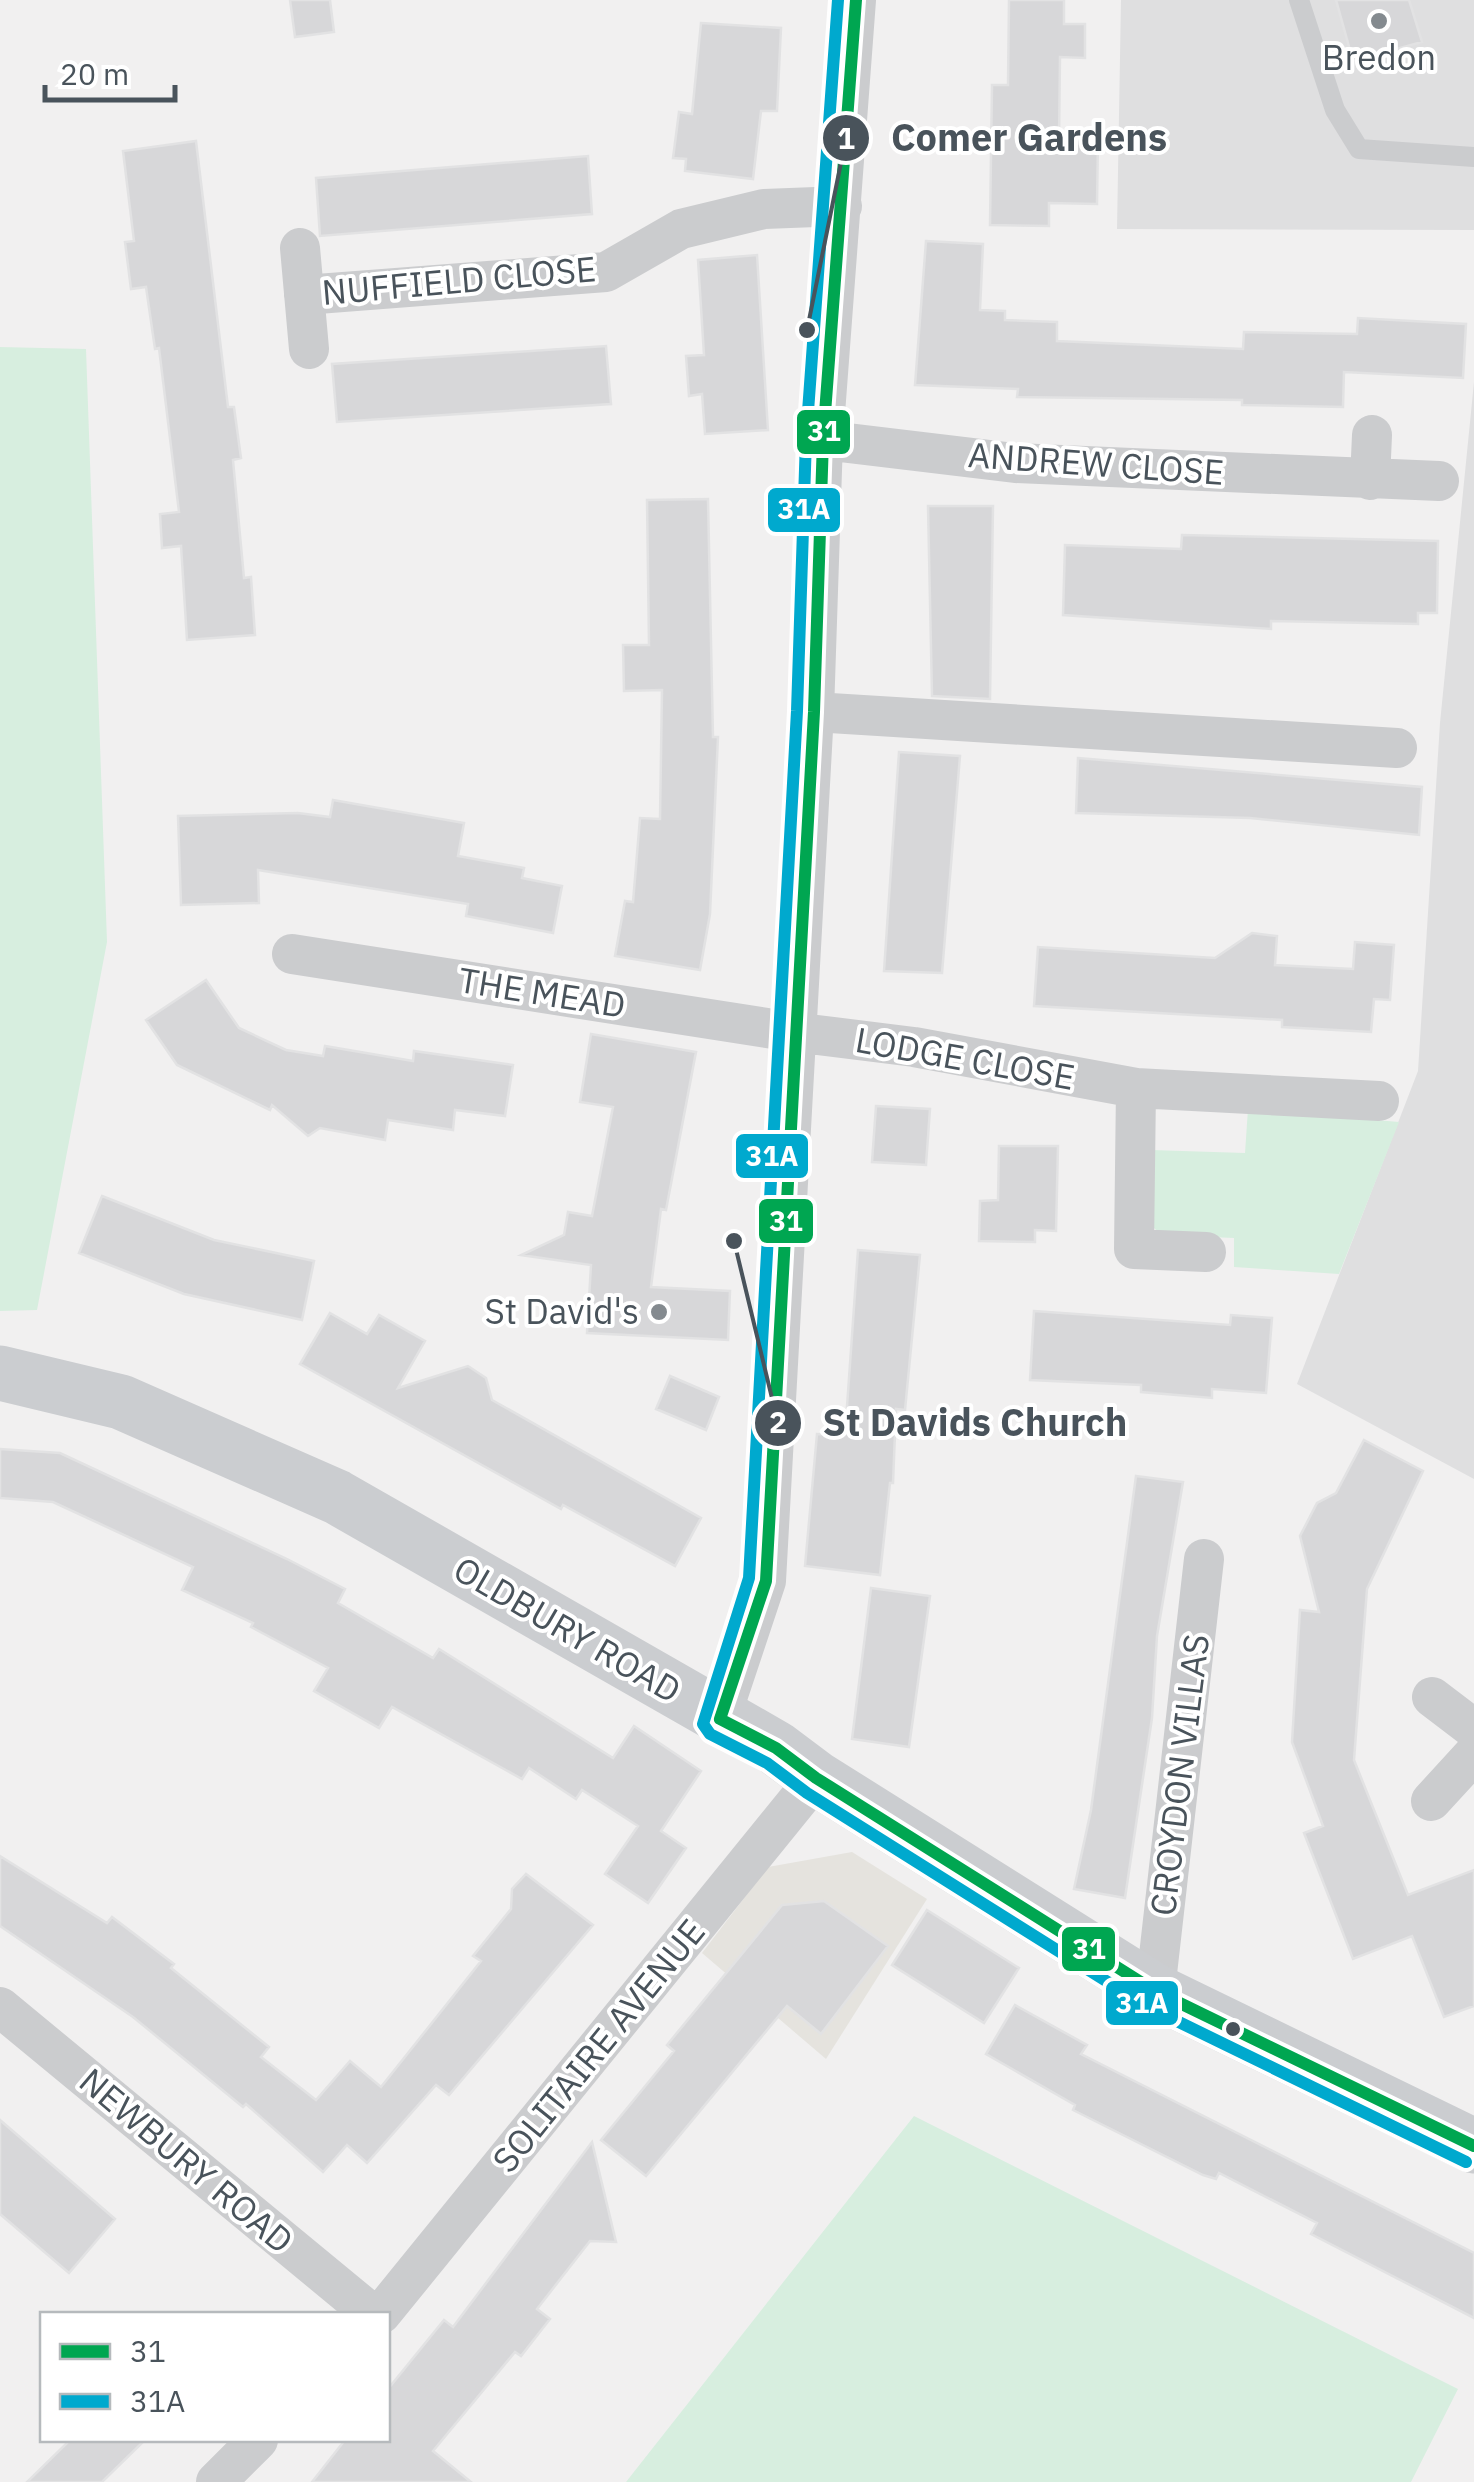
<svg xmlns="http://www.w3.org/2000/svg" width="1474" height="2482" viewBox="0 0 1474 2482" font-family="'IBM Plex Sans',sans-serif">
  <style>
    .commercial { fill: #e5e3de }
    .education { fill: #dfdfe0 }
    .green { fill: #d7eedf }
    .building { fill: #d7d7d9; stroke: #e2e2e3; stroke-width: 2.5 }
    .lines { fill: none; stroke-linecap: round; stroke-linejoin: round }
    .lane { stroke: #cbccce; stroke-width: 20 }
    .street { stroke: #cbccce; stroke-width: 40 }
    .secondary { stroke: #cbcdd0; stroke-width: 55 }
    .bus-1-casing { stroke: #fff; stroke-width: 20 }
    .bus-2-casing { stroke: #fff; stroke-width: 20 }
    .bus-1 { stroke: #00a651; stroke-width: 12 }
    .bus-2 { stroke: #00a9ce; stroke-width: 12 }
    .poi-dot { fill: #848a8f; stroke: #fff; stroke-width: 4 }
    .bus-dot { fill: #49535b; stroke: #fff; stroke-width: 4 }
    .labels { text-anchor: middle; stroke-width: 8; stroke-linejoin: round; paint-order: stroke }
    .poi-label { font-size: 35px; fill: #49535b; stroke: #fff }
    .street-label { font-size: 35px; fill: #49535b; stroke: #fff }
    .leader { fill: none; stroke: #49535b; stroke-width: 4 }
    .callout-dot { fill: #49535b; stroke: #fff; stroke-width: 4 }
    .mark-label { font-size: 30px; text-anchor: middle; font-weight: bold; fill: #fff }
    .callout-label { font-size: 38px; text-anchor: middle; font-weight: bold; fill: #49535b; stroke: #fff; stroke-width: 8; stroke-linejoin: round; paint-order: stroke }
    .line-badge { stroke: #fff; stroke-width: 4 }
    .badge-label { font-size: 28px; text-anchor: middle; font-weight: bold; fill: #fff }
  </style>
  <rect width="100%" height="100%" fill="#f1f0f0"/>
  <path class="commercial" d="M852,1852L927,1899L826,2059L702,1953L768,1867Z"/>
  <path class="education" d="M1121,0H1474V230L1117,229Z
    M1474,382V1479L1297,1384L1418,1071L1440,723Z"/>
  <path class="green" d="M0,347L86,349L107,942L37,1310L0,1311Z
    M1248,1109L1399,1122L1339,1274L1234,1267V1238L1162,1235L1148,1223L1151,1150L1245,1153Z
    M914,2116L1458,2389L1411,2482H626Z"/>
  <path class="building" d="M290,0H330L334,32L295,37Z
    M1009,0H1064V24H1085V58L1060,57L1059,140H1098L1097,204L1049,203V226L990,225L992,85H1008Z
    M1336,0H1409L1422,42L1353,61Z
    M701,23L781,28L777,111H761L753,179L685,171L686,159L673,158L679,112L692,114Z
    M196,141L228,407H234L241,458L233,460L244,578L251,577L255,635L187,640L181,546L162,548L160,514L179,512L159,348L155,349L146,287L131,289L125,242L134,241L123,151Z
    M588,156L592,214L320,236L316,178Z
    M926,241L983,244L980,310L1005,311V320L1057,322V341L1243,349L1244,332L1357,334L1358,318L1466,324L1463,378L1344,372L1343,407L1242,405V400L1017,397L1018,389L915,385Z
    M757,255L768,430L705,434L702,394L689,396L686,356L704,355L698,260Z
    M606,346L611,404L337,422L332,364Z
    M708,499L713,737H718L710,914L700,970L615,956L625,901L633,902L640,818L660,819L662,690L624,691L623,645H649L647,500Z
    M928,506H993L990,699L932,696Z
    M1182,535L1438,541L1437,613H1418V624L1271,621V629L1063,615L1065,545L1181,549Z
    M899,752L960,756L942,973L884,971Z
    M1078,758L1422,787L1419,835L1250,818L1076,813Z
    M333,800L464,823L458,856L524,868L522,878L562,886L553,933L466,916L468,904L258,870L259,903L181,905L178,816L298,813L330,817Z
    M1252,933L1277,936L1275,965L1353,969L1355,942L1394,945L1390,1000L1374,999L1371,1032L1282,1027V1020L1034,1006L1038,947L1215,958Z
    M206,980L239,1028L286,1050L323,1056L325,1046L413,1061L414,1051L513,1065L505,1116L455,1110L453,1130L388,1120L385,1140L320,1128L308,1136L272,1105L270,1110L177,1065L146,1020Z
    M591,1034L696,1052L666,1210L661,1209L651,1287L730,1291L728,1340L587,1333L591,1265L521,1255L564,1235L568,1212L592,1216L613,1107L580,1102Z
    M876,1106L930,1109L926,1165L872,1162Z
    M999,1146H1058L1056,1231L1035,1230V1242L979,1241L980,1201L998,1200Z
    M102,1196L214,1240L314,1261L302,1320L184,1294L79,1253Z
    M858,1250L920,1255L905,1410L896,1409L893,1483H890L880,1575L805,1566L817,1434L845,1435Z
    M1034,1311L1230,1325L1231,1315L1272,1318L1266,1393L1212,1389V1398L1141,1392V1385L1030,1380Z
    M330,1313L367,1334L379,1315L425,1341L398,1388L468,1366L486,1378L492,1400L701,1518L675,1566L563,1505L561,1509L300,1364Z
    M670,1376L719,1397L706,1430L656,1409Z
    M1364,1440L1423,1471L1367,1589L1354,1760L1408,1895L1474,1870V2006L1444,2017L1412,1936L1353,1959L1304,1833L1323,1826L1292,1742L1300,1610L1319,1612L1300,1536L1317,1503L1336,1493Z
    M0,1449L60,1453L287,1559L345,1589L338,1603L433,1658L439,1649L613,1758L634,1726L701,1771L661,1831L686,1848L648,1903L605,1874L638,1826L582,1790L576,1799L529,1768L522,1779L392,1707L379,1728L314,1691L328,1668L251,1627L253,1623L182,1590L193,1567L53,1502L0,1498Z
    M1136,1476L1183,1482L1157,1636L1152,1718L1125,1898L1074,1889L1091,1810Z
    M871,1588L930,1596L909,1747L852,1739Z
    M0,1856L107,1923L112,1917L174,1964L171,1968L269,2047L261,2057L316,2100L350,2061L381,2087L481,1961L473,1956L511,1909L512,1889L526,1874L593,1925L449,2095L436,2085L367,2163L347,2145L323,2172L246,2104L243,2107L133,2017L0,1926Z
    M824,1901L888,1946L821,2034L787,2006L646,2176L601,2140L674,2051L667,2045L782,1905Z
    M927,1910L1019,1968L984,2023L892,1965Z
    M1015,2005L1087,2045L1081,2054L1474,2253V2318L1311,2234L1317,2223L1219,2173L1216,2179L1203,2175L1073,2110L1075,2105L986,2054Z
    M0,2120L115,2219L69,2273L0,2214Z
    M592,2142L616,2242L590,2241L537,2309L550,2319L521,2356L515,2352L433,2451L471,2482H312L345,2440H388V2389L444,2320L453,2327Z
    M70,2440H145L102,2482H27Z"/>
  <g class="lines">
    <path class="lane" d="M1299,0L1335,110L1359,149L1474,157"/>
    <path class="street" d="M300,248L309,349
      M304,295L606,272L681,229L764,209L842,206
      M823,440L1015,463L1439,481
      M1370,480L1372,435
      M814,712L1397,748
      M292,954L793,1032L914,1047L1136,1088L1379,1101
      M1136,1088L1134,1249L1206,1252
      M1432,1697L1474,1729
      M720,1719L766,1581L814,712L823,440L856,0
      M1431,1801L1474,1754
      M1155,1991L1204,1559
      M0,2007L372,2314
      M381,2314L816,1778
      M216,2482L258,2440"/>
    <path class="secondary" d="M0,1373L121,1402L337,1497L776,1748L816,1778L1155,1991L1474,2146"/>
    <defs>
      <path id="bus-1" d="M856,0L823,440L814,712L766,1581L720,1719L776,1748L816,1778L1155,1991L1474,2146"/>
      <path id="bus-2" d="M838,0L806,439L797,711L749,1578L703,1724L710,1734L767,1763L807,1793L1146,2006L1466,2162"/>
    </defs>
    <use href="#bus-1" class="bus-1-casing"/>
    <use href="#bus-2" class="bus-2-casing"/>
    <use href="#bus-1" class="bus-1"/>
    <use href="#bus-2" class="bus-2"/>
  </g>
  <g class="poi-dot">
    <circle cx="1379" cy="21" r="10"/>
    <circle cx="659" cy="1312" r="10"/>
  </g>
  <circle class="bus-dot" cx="1233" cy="2029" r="9"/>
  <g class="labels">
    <g class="poi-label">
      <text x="1379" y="70">Bredon</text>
      <text x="639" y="1324" text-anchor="end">St David's</text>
    </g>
    <g class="street-label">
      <text transform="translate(459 281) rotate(-5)" y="12">NUFFIELD CLOSE</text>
      <text transform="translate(1096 464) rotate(4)" y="12">ANDREW CLOSE</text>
      <text transform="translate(542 993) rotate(9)" y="12">THE MEAD</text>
      <text transform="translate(965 1059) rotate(10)" y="12">LODGE CLOSE</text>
      <text transform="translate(567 1630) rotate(30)" y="12">OLDBURY ROAD</text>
      <text transform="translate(1180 1775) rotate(-83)" y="12">CROYDON VILLAS</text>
      <text transform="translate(599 2046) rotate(-51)" y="12">SOLITAIRE AVENUE</text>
      <text transform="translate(186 2161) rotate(40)" y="12">NEWBURY ROAD</text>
    </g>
  </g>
  <path class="leader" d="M807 330L846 138M734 1241L778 1423"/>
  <g class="callout-dot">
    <circle cx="807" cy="330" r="10"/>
    <circle cx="734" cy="1241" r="10"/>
    <circle cx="846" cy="138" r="25"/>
    <circle cx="778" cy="1423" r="25"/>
  </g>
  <g class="mark-label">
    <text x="846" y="149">1</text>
    <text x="778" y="1433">2</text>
  </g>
  <g class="callout-label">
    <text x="1029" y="151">Comer Gardens</text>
    <text x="975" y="1436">St Davids Church</text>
  </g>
  <g class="line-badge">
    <rect x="795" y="408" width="57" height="48" rx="10" fill="#00a651"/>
    <rect x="766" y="486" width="76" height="48" rx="10" fill="#00a9ce"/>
    <rect x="734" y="1132" width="76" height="48" rx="10" fill="#00a9ce"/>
    <rect x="757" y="1197" width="58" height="48" rx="10" fill="#00a651"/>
    <rect x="1060" y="1925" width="57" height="48" rx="10" fill="#00a651"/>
    <rect x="1104" y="1979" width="76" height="48" rx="10" fill="#00a9ce"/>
  </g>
  <g class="badge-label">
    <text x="824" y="441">31</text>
    <text x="804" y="519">31A</text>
    <text x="772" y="1166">31A</text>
    <text x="786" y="1231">31</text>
    <text x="1089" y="1959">31</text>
    <text x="1142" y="2013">31A</text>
  </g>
  <rect x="40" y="2312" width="350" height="130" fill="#ffffff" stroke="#b6babd" stroke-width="2.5"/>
  <rect x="60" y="2344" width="50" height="15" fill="#00a651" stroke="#b6babd" stroke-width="2.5"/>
  <text x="130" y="2362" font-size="30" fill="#49535b">31</text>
  <rect x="60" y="2394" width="50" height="15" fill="#00a9ce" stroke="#b6babd" stroke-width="2.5"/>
  <text x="130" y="2412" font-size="30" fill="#49535b">31A</text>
  <path d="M45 85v15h130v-15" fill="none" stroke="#49535b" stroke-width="5"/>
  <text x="60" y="85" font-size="30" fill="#49535b" stroke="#ffffff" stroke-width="8" paint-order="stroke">20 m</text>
</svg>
